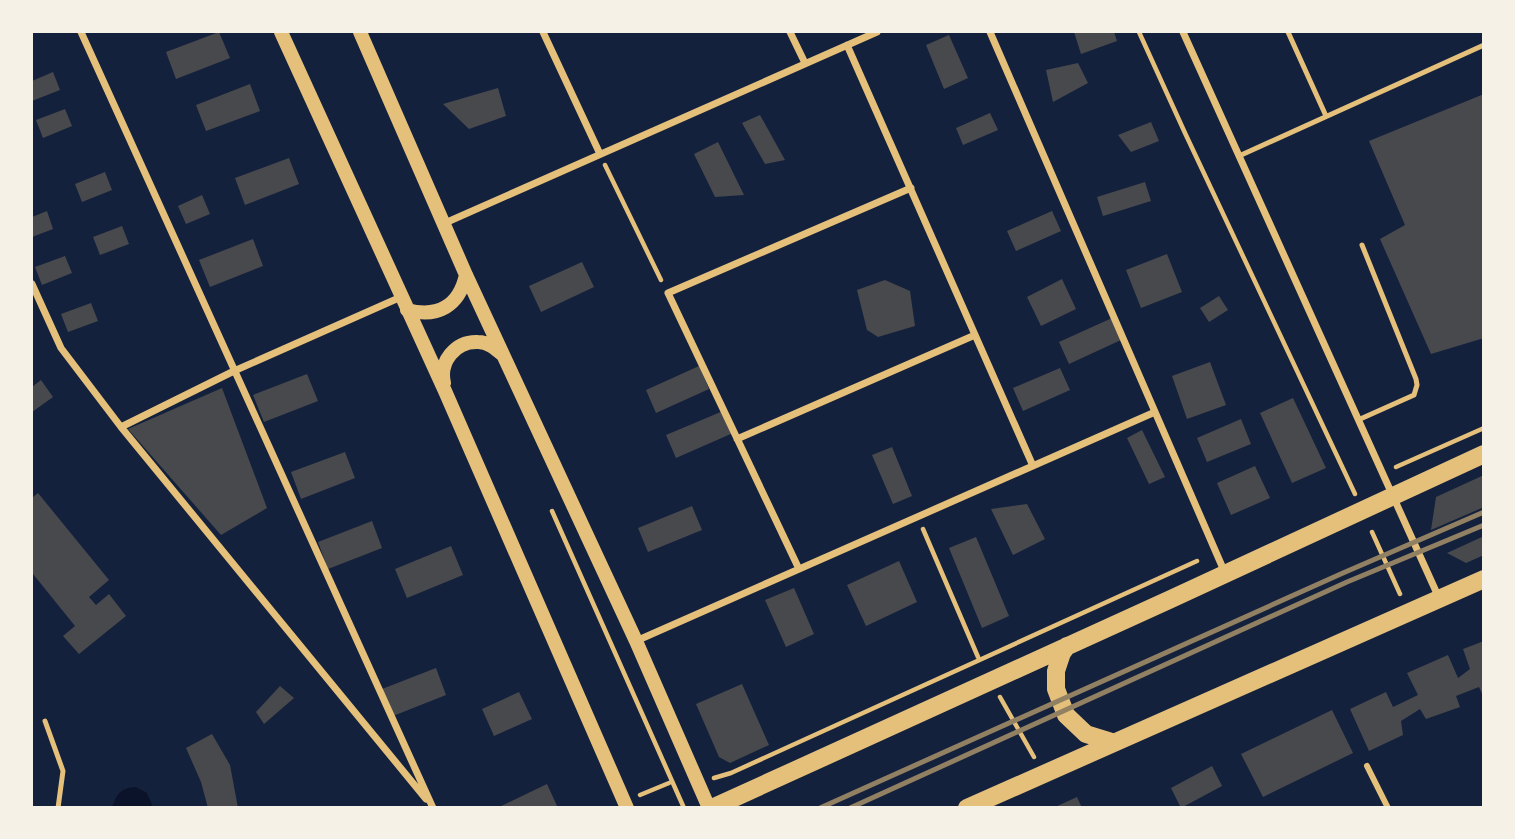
<svg xmlns="http://www.w3.org/2000/svg" width="1515" height="839" viewBox="0 0 1515 839" font-family="'Golos Text',sans-serif">
  <style>
    .water { fill: #0b132b }
    .building { fill: #48494c }
    .lines { fill: none; stroke-linecap: round; stroke-linejoin: round }
    .path { stroke: #e5c07b; stroke-width: 4.5 }
    .service { stroke: #e5c07b; stroke-width: 5 }
    .pedestrian { stroke: #e5c07b; stroke-width: 6 }
    .minor { stroke: #e5c07b; stroke-width: 7 }
    .secondary { stroke: #e5c07b; stroke-width: 14 }
    .primary { stroke: #e5c07b; stroke-width: 18 }
    .rail { stroke: #918062; stroke-width: 5 }
  </style>
  <rect width="100%" height="100%" fill="#14213d"/>
  <path class="water" d="M136,787L147,793L153,807H112C117,793 121,788 136,787Z"/>
  <path class="building" d="M219,32L230,58L176,79L166,52Z
    M1074,32H1114L1117,41L1081,54Z
    M949,35L968,78L944,89L926,45Z
    M1078,63L1088,83L1053,102L1046,70Z
    M53,72L60,90L32,101V81Z
    M250,84L260,111L206,131L196,105Z
    M498,88L506,116L469,129L443,104Z
    M1484,94V338L1431,354L1380,239L1405,225L1369,141Z
    M65,109L72,126L43,138L36,120Z
    M990,113L998,130L963,145L956,128Z
    M760,115L785,160L765,164L742,123Z
    M1151,122L1159,141L1131,152L1118,135Z
    M718,142L744,195L715,197L694,154Z
    M289,158L299,184L245,205L235,178Z
    M105,172L112,190L82,202L75,184Z
    M1145,182L1151,201L1103,216L1097,197Z
    M202,195L210,214L186,224L178,206Z
    M47,211L53,229L32,237V217Z
    M1052,211L1061,231L1016,251L1007,231Z
    M122,226L129,244L100,255L93,237Z
    M253,239L263,266L210,287L199,260Z
    M1167,254L1182,292L1141,308L1126,270Z
    M65,256L72,273L42,285L35,267Z
    M582,262L594,287L541,312L529,286Z
    M1062,279L1076,309L1041,326L1027,297Z
    M885,280L910,291L915,326L878,337L867,330L857,290Z
    M1219,296L1228,310L1209,322L1200,308Z
    M91,303L98,321L68,332L61,314Z
    M1112,318L1121,340L1069,364L1059,342Z
    M1210,362L1226,405L1187,419L1172,376Z
    M699,366L709,389L656,413L646,390Z
    M1060,368L1070,390L1023,411L1013,388Z
    M307,374L318,401L264,422L253,395Z
    M41,380L53,397L32,412V387Z
    M222,388L267,508L221,535L128,429Z
    M1293,398L1326,468L1292,483L1260,413Z
    M723,411L733,433L676,458L666,435Z
    M1241,419L1251,444L1207,462L1197,438Z
    M1142,430L1165,477L1149,484L1127,438Z
    M892,447L912,496L893,504L872,455Z
    M345,452L355,478L301,499L291,472Z
    M1255,466L1270,498L1231,515L1217,483Z
    M1484,475V507L1431,530L1436,497Z
    M38,493L109,580L89,597L96,605L109,594L126,616L79,654L63,636L75,626L33,574L32,575V498Z
    M1027,504L1045,539L1013,555L991,509Z
    M692,506L702,530L648,552L638,528Z
    M372,521L382,548L328,569L318,542Z
    M1484,536V555L1466,563L1447,553Z
    M976,537L1009,616L982,628L949,548Z
    M451,546L463,575L407,598L395,569Z
    M899,561L917,602L866,626L847,585Z
    M794,588L814,634L786,647L765,600Z
    M1484,641V698L1479,687L1456,696L1460,707L1426,719L1420,709L1401,721L1403,735L1369,751L1350,709L1386,692L1393,707L1418,695L1407,673L1448,655L1458,678L1470,669L1463,649Z
    M436,668L446,695L393,716L382,689Z
    M742,684L769,745L730,763L719,757L696,704Z
    M280,686L294,698L264,724L256,712Z
    M519,692L532,719L494,736L482,709Z
    M1332,710L1353,753L1263,797L1241,754Z
    M212,734L230,765L238,808H208L201,782L186,748Z
    M1212,766L1222,786L1181,808L1171,788Z
    M547,784L558,808H497Z
    M1077,797L1082,808H1053Z"/>
  <g class="lines">
    <path class="path" d="M1139,32L1185,133L1355,494
      M605,165L661,280
      M1396,467L1484,428
      M552,511L684,808
      M923,529L978,657
      M1372,532L1400,594
      M1000,697L1034,757
      M714,778L731,773L1197,561
      M640,795L669,783"/>
    <path class="service" d="M1288,32L1326,116
      M1239,156L1484,45
      M1358,420L1414,395L1417,385L1416,379L1362,245
      M45,721L63,771L58,808"/>
    <path class="pedestrian" d="M1367,766L1388,808"/>
    <path class="minor" d="M81,32L433,808
      M543,32L600,154
      M790,32L805,63
      M990,32L1225,573
      M1183,32L1439,598
      M847,45L1033,466
      M445,223L877,32
      M32,284L61,348L121,427L426,799
      M121,427L234,371L401,297
      M737,439L975,335
      M799,569L668,293L911,188
      M636,641L1155,412"/>
    <path class="secondary" d="M281,32L445,391L627,808
      M360,32L466,275L636,641L709,808
      M407,310C438,318 459,306 466,275
      M444,383C439,362 455,341 478,342C488,342 495,348 503,355"/>
    <path class="primary" d="M1067,646L1062,653L1056,671V689L1066,715L1086,734L1112,742
      M712,808L1171,599L1484,454
      M967,808L1484,579"/>
    <path class="rail" d="M820,808L1343,573L1484,512
      M850,808L1347,582L1484,525"/>
  </g>
  <rect width="1515" height="839" fill="none" stroke="#f6f1e7" stroke-width="66"/>
</svg>
